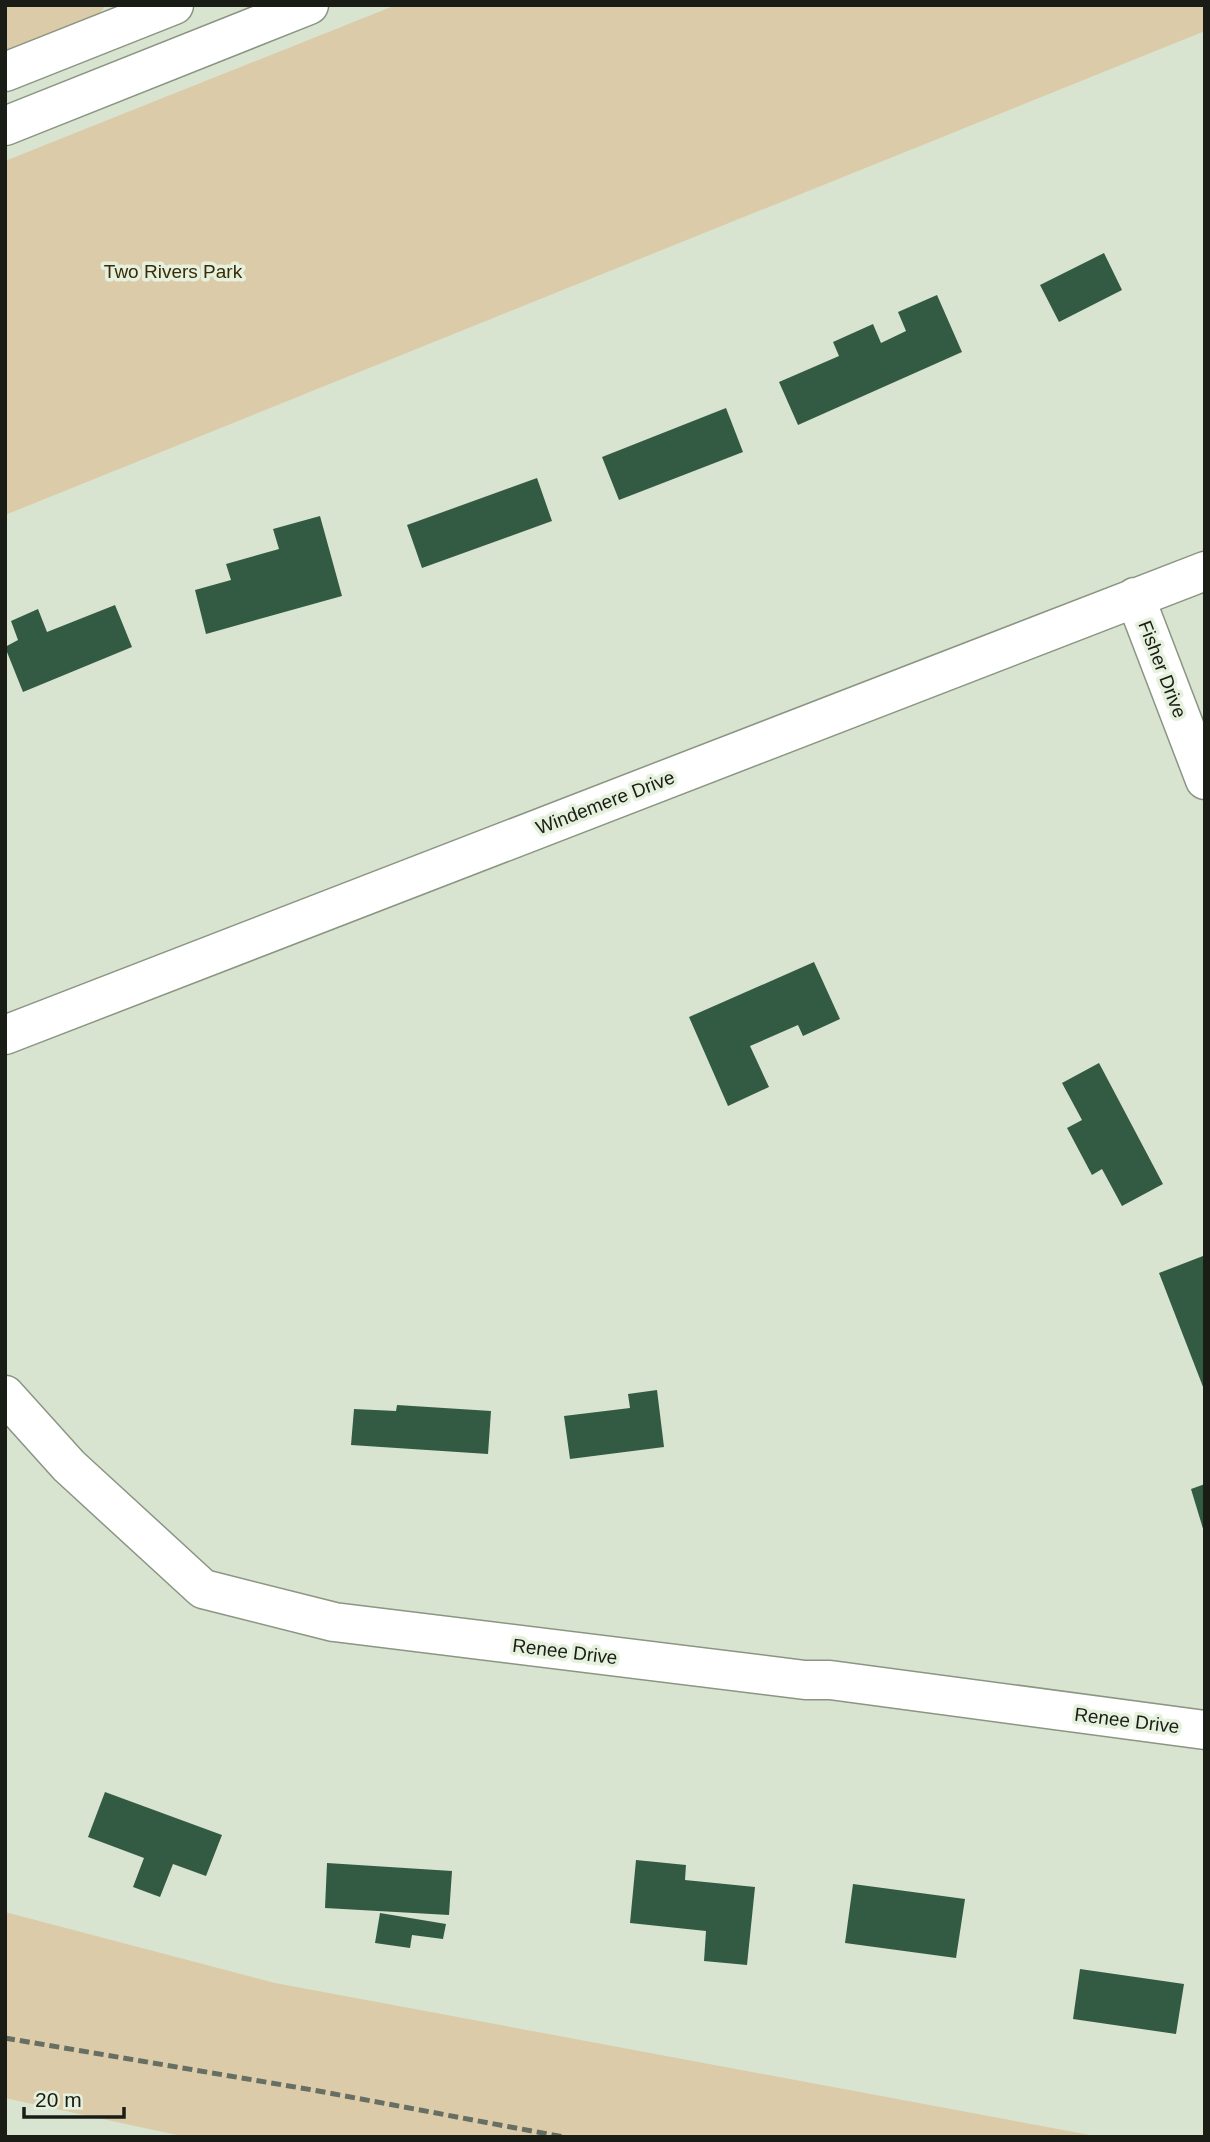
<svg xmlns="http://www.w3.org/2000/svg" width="1210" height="2142" viewBox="0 0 1210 2142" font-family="Arial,sans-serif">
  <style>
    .green { fill: #dccba8 }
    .building { fill: #335b43 }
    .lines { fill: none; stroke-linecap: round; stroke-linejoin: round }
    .minor-casing { stroke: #8a9582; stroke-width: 41 }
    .minor { stroke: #fff; stroke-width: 38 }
    .rail { stroke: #676e62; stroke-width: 5; stroke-dasharray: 10 5; stroke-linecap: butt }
    .labels { text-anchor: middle; stroke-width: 7; stroke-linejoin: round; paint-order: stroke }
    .park-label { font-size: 19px; fill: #3b2c09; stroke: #e5f1dd }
    .street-label { font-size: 19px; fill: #191d16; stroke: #e5f1dd }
  </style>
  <rect width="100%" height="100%" fill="#d8e4d0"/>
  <path class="green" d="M5,5H106C93,28 31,46 5,56Z
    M396,5H1205V31L5,515V161Z
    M5,1912L275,1983L1101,2137H186L5,2098Z"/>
  <path class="building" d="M1104,253L1122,290L1059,322L1040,285Z
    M937,295L962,352L798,425L779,382L839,356L833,342L873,324L881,343L906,331L898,312Z
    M726,408L743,452L619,500L602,457Z
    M537,478L552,521L422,568L407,525Z
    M320,516L342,596L206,634L195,590L231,580L226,564L279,549L273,529Z
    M115,605L132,647L23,692L5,647L18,640L11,621L38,609L47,632Z
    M814,962L840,1019L803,1036L798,1025L750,1046L769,1087L728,1106L689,1017Z
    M1099,1063L1163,1184L1122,1206L1102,1169L1092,1175L1067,1128L1082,1120L1062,1083Z
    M1203,1256L1205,1262V1392L1159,1273Z
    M657,1390L664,1447L570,1459L564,1416L630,1408L628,1394Z
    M397,1405L491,1411L488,1454L351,1445L354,1409L396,1411Z
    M1205,1484V1532H1204L1191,1489Z
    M105,1792L222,1835L206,1876L173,1864L160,1897L133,1887L144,1858L88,1837Z
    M636,1860L686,1865L685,1880L755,1887L747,1965L704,1961L706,1931L630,1923Z
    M327,1863L452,1871L449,1915L325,1908Z
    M853,1884L965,1899L956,1958L845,1943Z
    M380,1913L446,1924L443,1939L412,1935L410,1948L375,1943Z
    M1080,1969L1184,1984L1176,2034L1073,2019Z"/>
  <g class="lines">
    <defs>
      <path id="minor" d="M5,72L174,5
        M5,126L309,5
        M1135,597L1205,780
        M5,1035L1205,571
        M5,1395L69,1466L203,1589L334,1622L805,1680H830L1205,1730"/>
    </defs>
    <use href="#minor" class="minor-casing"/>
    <use href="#minor" class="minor"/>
    <path class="rail" d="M5,2038L313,2090L564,2137"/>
  </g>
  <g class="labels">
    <g class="park-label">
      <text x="173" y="278">Two Rivers Park</text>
    </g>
    <g class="street-label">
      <text transform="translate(1163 669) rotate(69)" y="7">Fisher Drive</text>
      <text transform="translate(605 802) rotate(-21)" y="7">Windemere Drive</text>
      <text transform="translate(565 1651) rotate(7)" y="7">Renee Drive</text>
      <text transform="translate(1127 1720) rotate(7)" y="7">Renee Drive</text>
    </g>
  </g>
  <rect width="1210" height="2142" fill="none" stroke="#191d16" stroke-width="14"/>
  <path d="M24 2107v10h100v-10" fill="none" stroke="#191d16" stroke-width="3.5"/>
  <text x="35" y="2107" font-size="21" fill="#191d16" stroke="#e5f1dd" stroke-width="5" paint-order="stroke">20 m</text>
</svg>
